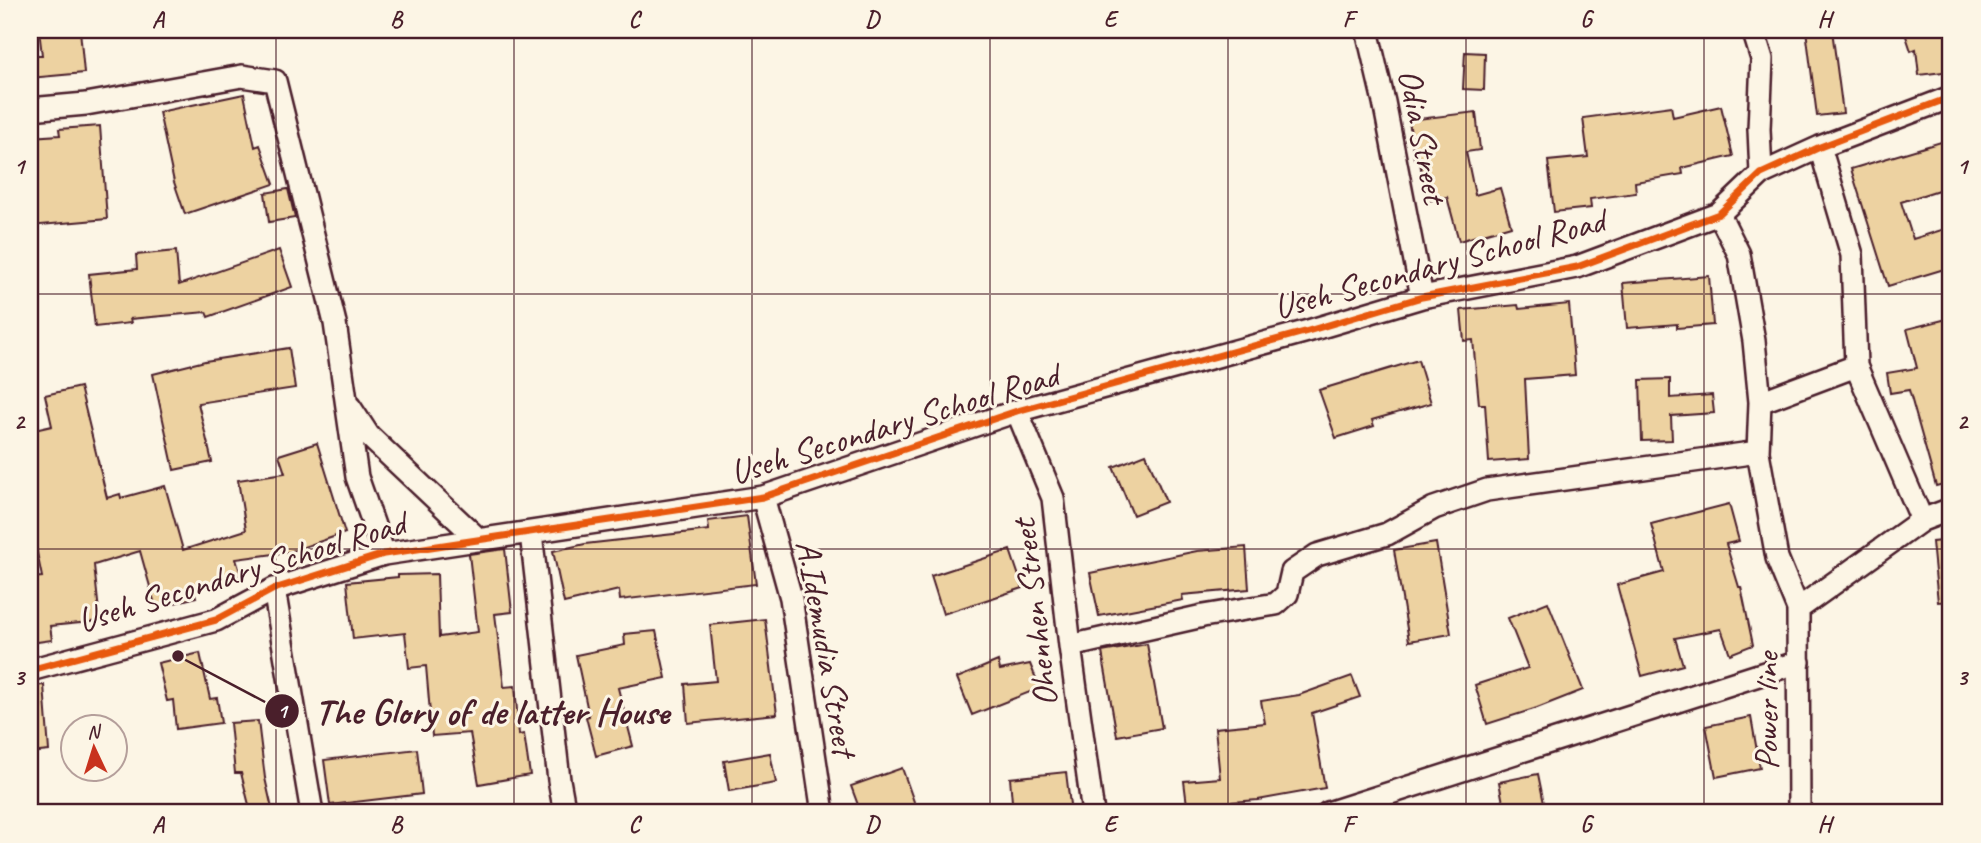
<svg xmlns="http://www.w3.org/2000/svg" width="1981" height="843" viewBox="0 0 1981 843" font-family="Caveat,sans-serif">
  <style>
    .building { fill: #edd2a1; stroke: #4a1f2b; stroke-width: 2 }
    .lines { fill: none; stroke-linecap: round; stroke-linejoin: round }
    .street-casing { stroke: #4a1f2b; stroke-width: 26 }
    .street { stroke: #fcf5e5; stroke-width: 21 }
    .cycleway-casing { stroke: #fcf5e5; stroke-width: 11 }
    .cycleway { stroke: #e8590c; stroke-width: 7 }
    .grid { fill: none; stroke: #4a1f2b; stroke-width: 2; stroke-opacity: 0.55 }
    .labels { text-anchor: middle; stroke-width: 6; stroke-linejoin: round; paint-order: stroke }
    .street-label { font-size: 35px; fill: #4a1f2b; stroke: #fcf5e5 }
    .leader { fill: none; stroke: #4a1f2b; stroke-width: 2.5 }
    .callout-dot { fill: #4a1f2b; stroke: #fcf5e5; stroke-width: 2.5 }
    .mark-label { font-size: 21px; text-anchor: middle; font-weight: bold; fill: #fff }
    .callout-label { font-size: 37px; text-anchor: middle; font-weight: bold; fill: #4a1f2b; stroke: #fcf5e5; stroke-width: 6; stroke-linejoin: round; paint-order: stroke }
    .neatline { fill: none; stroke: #4a1f2b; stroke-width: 2.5 }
    .grid-label { font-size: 23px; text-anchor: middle; font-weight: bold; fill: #4a1f2b }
  </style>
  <rect width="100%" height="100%" fill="#fcf5e5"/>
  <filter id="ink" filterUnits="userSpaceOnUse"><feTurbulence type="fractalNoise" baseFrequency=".0143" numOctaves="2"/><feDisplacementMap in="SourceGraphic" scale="14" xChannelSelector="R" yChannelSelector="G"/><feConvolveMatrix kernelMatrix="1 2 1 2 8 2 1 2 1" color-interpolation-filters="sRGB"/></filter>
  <g filter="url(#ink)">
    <path class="building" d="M39,30H80L84,73L30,78V55H42Z
      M1806,30H1832L1843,113L1817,116Z
      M1904,30H1951V71L1919,75L1916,49L1911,51Z
      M1465,52L1485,53L1484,90L1463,89Z
      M244,94L255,147L260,145L274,184L185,214L174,182L159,112Z
      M1671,106L1673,117L1721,106L1733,156L1682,168L1683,174L1635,182L1636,193L1590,199L1591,208L1554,212L1548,161L1588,157L1583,118Z
      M1476,112L1480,150L1466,152L1475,195L1500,188L1511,226L1459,241L1447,197L1427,201L1419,157L1414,158L1409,120Z
      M100,126L107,219L30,226V137L60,135L59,129Z
      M1951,139V186L1901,202L1913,239L1951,227V267L1888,286L1851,169Z
      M288,189L295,218L269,222L265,193Z
      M279,250L292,287L208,317L206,312L130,319L131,323L95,327L89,274L137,269L136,255L176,251L179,285Z
      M1709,276L1713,325L1677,328V324L1627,328L1623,283Z
      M1569,304L1575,375L1525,379L1529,459L1489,462L1485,404H1479L1473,340L1464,341L1461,310L1518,305L1519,309Z
      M1951,318V371L1944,373L1951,400V482L1936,486L1909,390L1890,393L1887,373L1917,368L1907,329Z
      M289,348L295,388L198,403L212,462L174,470L153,374L205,361Z
      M1418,360L1431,403L1372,420L1374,426L1336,438L1319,390Z
      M1670,379V398L1712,395L1714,413L1671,416L1672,440L1642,441L1640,380Z
      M80,387L107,498L120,494L121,498L165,486L183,550L246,530L238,480L285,473L279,455L317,443L345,533L289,552L236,559L241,575L194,590L196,597L156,608L140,551L94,565L100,621L50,626L52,640L30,643V578L42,577L30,518V431L52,426L45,395Z
      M1146,454L1166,502L1133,515L1113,467Z
      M1729,504L1739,541L1726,544L1739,587H1741L1753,645L1730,654L1721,629L1675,638L1683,665L1642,676L1617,585L1664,572L1651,524Z
      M747,516L756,584L620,600L619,590L564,603L553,551L585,544L709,530L708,521Z
      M1951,540V601L1938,602L1932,542Z
      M1436,543L1451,634L1409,641L1394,550Z
      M1246,547L1249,589L1182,595L1183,600L1099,616L1090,573L1197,551Z
      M505,549L512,612L495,614L504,687L515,686L519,735L524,734L530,775L479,784L470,733L432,736L426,666L409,668L405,633L353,639L347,582L398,577V575L437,574L439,637L478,632L469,554Z
      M1010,550L1023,588L943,614L931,576Z
      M1548,602L1583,690L1537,708L1487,724L1475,685L1528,668L1508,618Z
      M765,619L777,714L688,723L685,684L716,681L710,625Z
      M656,631L666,678L618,688L633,746L596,756L586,717L589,716L576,655L625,645L624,634Z
      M1147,644L1162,728L1117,736L1102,652Z
      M200,653L210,699L217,698L221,723L176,729L173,700L167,701L158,663Z
      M998,661L1000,670L1030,664L1040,688L972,715L957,678Z
      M1352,676L1360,697L1312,713L1325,788L1258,800L1219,803L1220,813H1188L1184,781L1220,778L1215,728L1265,723L1261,701L1299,695Z
      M44,685L49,751L30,753V686Z
      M1751,717L1760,768L1716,777L1706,726Z
      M258,721L265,778L273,813H251L241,773H235L230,723Z
      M417,749L422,794L330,805L324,760Z
      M770,753L776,783L729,791L724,761Z
      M902,768L918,813H861L851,786Z
      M1066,772L1071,813H1013L1010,778Z
      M1538,774L1546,813H1505L1499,782Z"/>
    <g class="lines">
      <defs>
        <path id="street" d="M1367,30L1384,102L1422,297
          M1753,30L1762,59L1759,129L1761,174
          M30,109L86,104L242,76L275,81L335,323L357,477L384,554
          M1820,147L1852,255L1856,366L1922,520
          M1719,214L1739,254L1754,341L1760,402L1758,452L1777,558L1798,609L1799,813
          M1760,402L1856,366
          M350,407L369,436L479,540
          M1017,411L1053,498L1070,646L1093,813
          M763,497L791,598L823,813
          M531,533L559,780L565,813
          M274,589L312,813
          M1798,609L1922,520L1951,509
          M1070,646L1203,616L1276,604L1287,594L1292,572L1317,555L1387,534L1434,508L1487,490L1758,452
          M30,670L216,620L274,589L384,554L763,497L1017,411L1308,331L1422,297L1577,267L1719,214L1761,174L1820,147L1951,97
          M1328,813L1799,662"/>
      </defs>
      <use href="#street" class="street-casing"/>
      <use href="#street" class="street"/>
      <defs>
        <path id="cycleway" d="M30,670L216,620L274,589L384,554L763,497L1017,411L1308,331L1422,297L1577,267L1719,214L1761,174L1820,147L1951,97"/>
      </defs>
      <use href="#cycleway" class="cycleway-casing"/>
      <use href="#cycleway" class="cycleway"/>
    </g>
  </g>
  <path class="grid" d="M276,30V813M514,30V813M752,30V813M990,30V813M1228,30V813M1466,30V813M1704,30V813M30,294H1951M30,549H1951"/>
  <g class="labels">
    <g class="street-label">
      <text transform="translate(1423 136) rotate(79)" y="12">Odia Street</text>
      <text transform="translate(1439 263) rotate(-15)" y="12">Useh Secondary School Road</text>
      <text transform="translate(894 423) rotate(-17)" y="12">Useh Secondary School Road</text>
      <text transform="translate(241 571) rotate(-17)" y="12">Useh Secondary School Road</text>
      <text transform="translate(1034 613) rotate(-97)" y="12">Ohenhen Street</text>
      <text transform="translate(827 648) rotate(80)" y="12">A.Idemudia Street</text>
      <text transform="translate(1766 711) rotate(-90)" y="12">Power line</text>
    </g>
  </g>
  <path class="leader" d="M178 656L282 711"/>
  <g class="callout-dot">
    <circle cx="178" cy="656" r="7"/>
    <circle cx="282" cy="711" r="18"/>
  </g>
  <g class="mark-label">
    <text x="282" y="718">1</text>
  </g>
  <g class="callout-label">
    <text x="492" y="724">The Glory of de latter House</text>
  </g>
  <rect width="1981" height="843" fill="none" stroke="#fcf5e5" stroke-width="77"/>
  <g transform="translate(94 748) rotate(356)"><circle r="33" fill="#fcf5e5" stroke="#b59f9b" stroke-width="2"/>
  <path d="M0-5L12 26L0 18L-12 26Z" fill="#c8321e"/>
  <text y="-10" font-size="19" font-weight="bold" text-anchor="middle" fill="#4a1f2b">N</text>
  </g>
  <rect x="38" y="38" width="1904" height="766" class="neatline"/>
  <g class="grid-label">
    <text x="158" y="27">A</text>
    <text x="396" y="27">B</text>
    <text x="634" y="27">C</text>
    <text x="872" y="27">D</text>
    <text x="1110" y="27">E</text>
    <text x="1348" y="27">F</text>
    <text x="1586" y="27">G</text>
    <text x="1824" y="27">H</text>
    <text x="19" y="174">1</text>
    <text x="1962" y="174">1</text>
    <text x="19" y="429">2</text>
    <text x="1962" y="429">2</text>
    <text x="19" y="685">3</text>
    <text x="1962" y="685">3</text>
    <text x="158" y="832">A</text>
    <text x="396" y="832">B</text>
    <text x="634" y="832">C</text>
    <text x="872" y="832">D</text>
    <text x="1110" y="832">E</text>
    <text x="1348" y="832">F</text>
    <text x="1586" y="832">G</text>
    <text x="1824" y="832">H</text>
  </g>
</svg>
